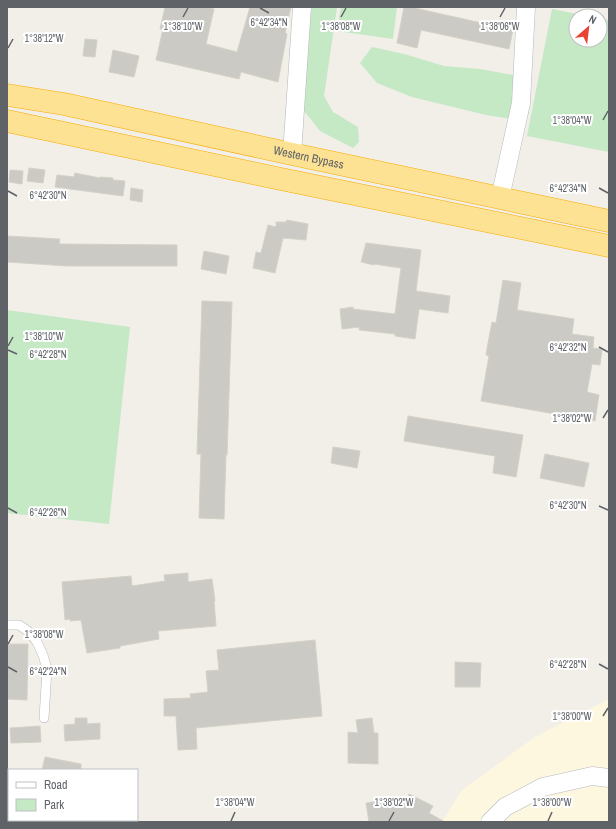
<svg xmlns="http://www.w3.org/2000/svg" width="616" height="829" viewBox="0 0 616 829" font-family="'Archivo Narrow',sans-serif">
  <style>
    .commercial { fill: #fef7e0 }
    .green { fill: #c5e8c5 }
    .building { fill: #cccac5; stroke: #d6d1c6 }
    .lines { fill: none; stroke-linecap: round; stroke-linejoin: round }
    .lane-casing { stroke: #b5b8bc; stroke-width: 10 }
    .street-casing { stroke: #b5b8bc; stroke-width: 19 }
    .highway-casing { stroke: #f9ab00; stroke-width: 23 }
    .lane { stroke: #fff; stroke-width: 9 }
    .street { stroke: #fff; stroke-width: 18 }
    .highway { stroke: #fde293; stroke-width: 22 }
    .ticks { fill: none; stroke: #5f6368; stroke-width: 1.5 }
    .labels { text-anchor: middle; stroke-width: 4; stroke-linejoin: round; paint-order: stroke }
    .street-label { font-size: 12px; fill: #5f6368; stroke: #fff }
    .ticks-label { font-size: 10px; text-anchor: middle; fill: #5f6368; stroke: #fff; stroke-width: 4; stroke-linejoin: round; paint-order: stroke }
  </style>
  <rect width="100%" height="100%" fill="#f1efe8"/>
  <path class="commercial" d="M609,699V822H442L462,790L535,737Z"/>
  <path class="green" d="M312,7H337L324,96L333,112L358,127L359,142L353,148L320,131L301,107L302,77Z
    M341,7H397L393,39L337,31Z
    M552,9L587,16H576V40H600V19L609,20V152L527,136Z
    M372,47L404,54L444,66L480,69L524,77L530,92L529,113L524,121L486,115L412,97L377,83L360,63Z
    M7,310L130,327L109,524L7,513Z"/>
  <path class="building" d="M165,7H206L214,9L206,44L237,52L250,7H291L285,33L287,34L278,82L241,72L239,79L156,60L163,29H160Z
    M404,7H410L513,30L509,49L421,30L417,48L397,43Z
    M85,39L97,40L95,57L83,56Z
    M113,50L139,56L134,77L109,72Z
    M29,168L45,170L43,183L27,181Z
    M10,170L23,171L22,184L9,182Z
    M75,173L100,178V177L113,178V180L125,181L123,196L55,187L57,175L74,177Z
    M131,188L143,190L142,202L130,200Z
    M287,220L308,224L306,240L283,238L275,273L253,268L256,252L261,253L268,225L276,227V222H286Z
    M7,236L60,239L59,244L177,245V266H67L7,262Z
    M366,243L421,250L416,291L450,296L448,313L419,309L415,339L395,336V334L359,330V327L342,329L340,309L353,307V309L395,314L401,268L374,264V265L361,262Z
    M204,251L229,256L226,274L201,269Z
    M503,280L521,283L517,310L574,319L572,334L594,337L593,348L602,349L600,365L592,364L587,392L599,395L595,421L481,401L489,356L486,355L488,343L492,322L496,323Z
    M202,301L232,302L227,455H226L224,519L199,518L201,454H197Z
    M408,416L523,435L516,477L493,473L495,456L404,441Z
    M333,447L360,451L357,468L331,463Z
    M545,454L589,463L584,487L540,478Z
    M188,573V582L212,579L215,601H214L216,626L158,631L159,639L120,646V648L87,653L81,620L70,621V619L65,620L62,582L131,576L132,586L165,581L164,575Z
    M315,640L322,716L196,728L197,749L178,750L176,716H164V699L191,698L190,694L208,692L206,671L219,670L217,650Z
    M7,644H28L27,700L7,699Z
    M455,662L481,663L480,687H455Z
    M75,718H87V724L100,723V739L65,741L64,725L75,724Z
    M372,718L374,733H378V764L348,763V732L358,733L356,720Z
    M40,726L41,742L11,743L10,728Z
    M45,757L81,764V770H42Z
    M409,794L433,806L429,813L445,822H369L366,803L408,797Z"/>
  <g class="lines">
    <defs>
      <path id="lane" d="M7,625H19L28,631L37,642L43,655L47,669L44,718"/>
      <path id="street" d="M292,154L302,7
        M500,198L521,103L526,7
        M490,822L505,807L543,787L592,776L609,778"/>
      <g id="highway">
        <path id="s1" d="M7,95L64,104L292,154L609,221"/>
        <path d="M7,121L276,178L609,246"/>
      </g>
    </defs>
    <use href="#lane" class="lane-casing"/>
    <use href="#street" class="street-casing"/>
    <use href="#highway" class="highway-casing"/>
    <use href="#lane" class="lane"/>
    <use href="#street" class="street"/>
    <use href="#highway" class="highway"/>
  </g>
  <path class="ticks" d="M260,8L269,13M183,17L188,8M341,17L346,8M500,17L505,8M8,48L13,39M603,120L608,111M599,188L608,193M8,191L17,196M8,346L13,337M599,347L608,352M8,350L17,354M603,418L608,410M599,506L608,510M8,508L17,513M8,644L13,635M599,664L608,669M8,667L17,672M603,716L608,708M231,821L235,812M389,821L394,812M548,821L552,812"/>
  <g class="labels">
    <g class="street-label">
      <text dy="4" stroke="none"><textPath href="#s1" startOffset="308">Western Bypass</textPath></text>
    </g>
  </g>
  <g class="ticks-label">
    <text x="269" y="26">6°42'34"N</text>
    <text x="183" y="30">1°38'10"W</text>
    <text x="341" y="30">1°38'08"W</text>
    <text x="500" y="30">1°38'06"W</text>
    <text x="44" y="42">1°38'12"W</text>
    <text x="572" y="124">1°38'04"W</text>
    <text x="568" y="192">6°42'34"N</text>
    <text x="48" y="199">6°42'30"N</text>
    <text x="44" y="340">1°38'10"W</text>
    <text x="568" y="351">6°42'32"N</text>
    <text x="48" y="358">6°42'28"N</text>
    <text x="572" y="422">1°38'02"W</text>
    <text x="568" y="509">6°42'30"N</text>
    <text x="48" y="516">6°42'26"N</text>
    <text x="44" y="638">1°38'08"W</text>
    <text x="568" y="668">6°42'28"N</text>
    <text x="48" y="675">6°42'24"N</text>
    <text x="572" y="720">1°38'00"W</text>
    <text x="235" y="806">1°38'04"W</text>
    <text x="394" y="806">1°38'02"W</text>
    <text x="552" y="806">1°38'00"W</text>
  </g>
  <rect width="616" height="829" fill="none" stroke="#5f6368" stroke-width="16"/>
  <rect x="8" y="769" width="130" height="52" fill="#ffffff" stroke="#bfc1c3"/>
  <rect x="16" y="782" width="20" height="6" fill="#ffffff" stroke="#bfc1c3"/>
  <text x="44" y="789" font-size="12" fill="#5f6368">Road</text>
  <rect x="16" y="799" width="20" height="12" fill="#c5e8c5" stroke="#bfc1c3"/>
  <text x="44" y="809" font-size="12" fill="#5f6368">Park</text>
  <g transform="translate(588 28) rotate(28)"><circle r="19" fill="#ffffff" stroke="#bfc1c3"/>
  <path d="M0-3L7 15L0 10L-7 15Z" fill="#ea4335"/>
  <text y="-6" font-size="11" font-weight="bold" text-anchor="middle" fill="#5f6368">N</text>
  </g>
</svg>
